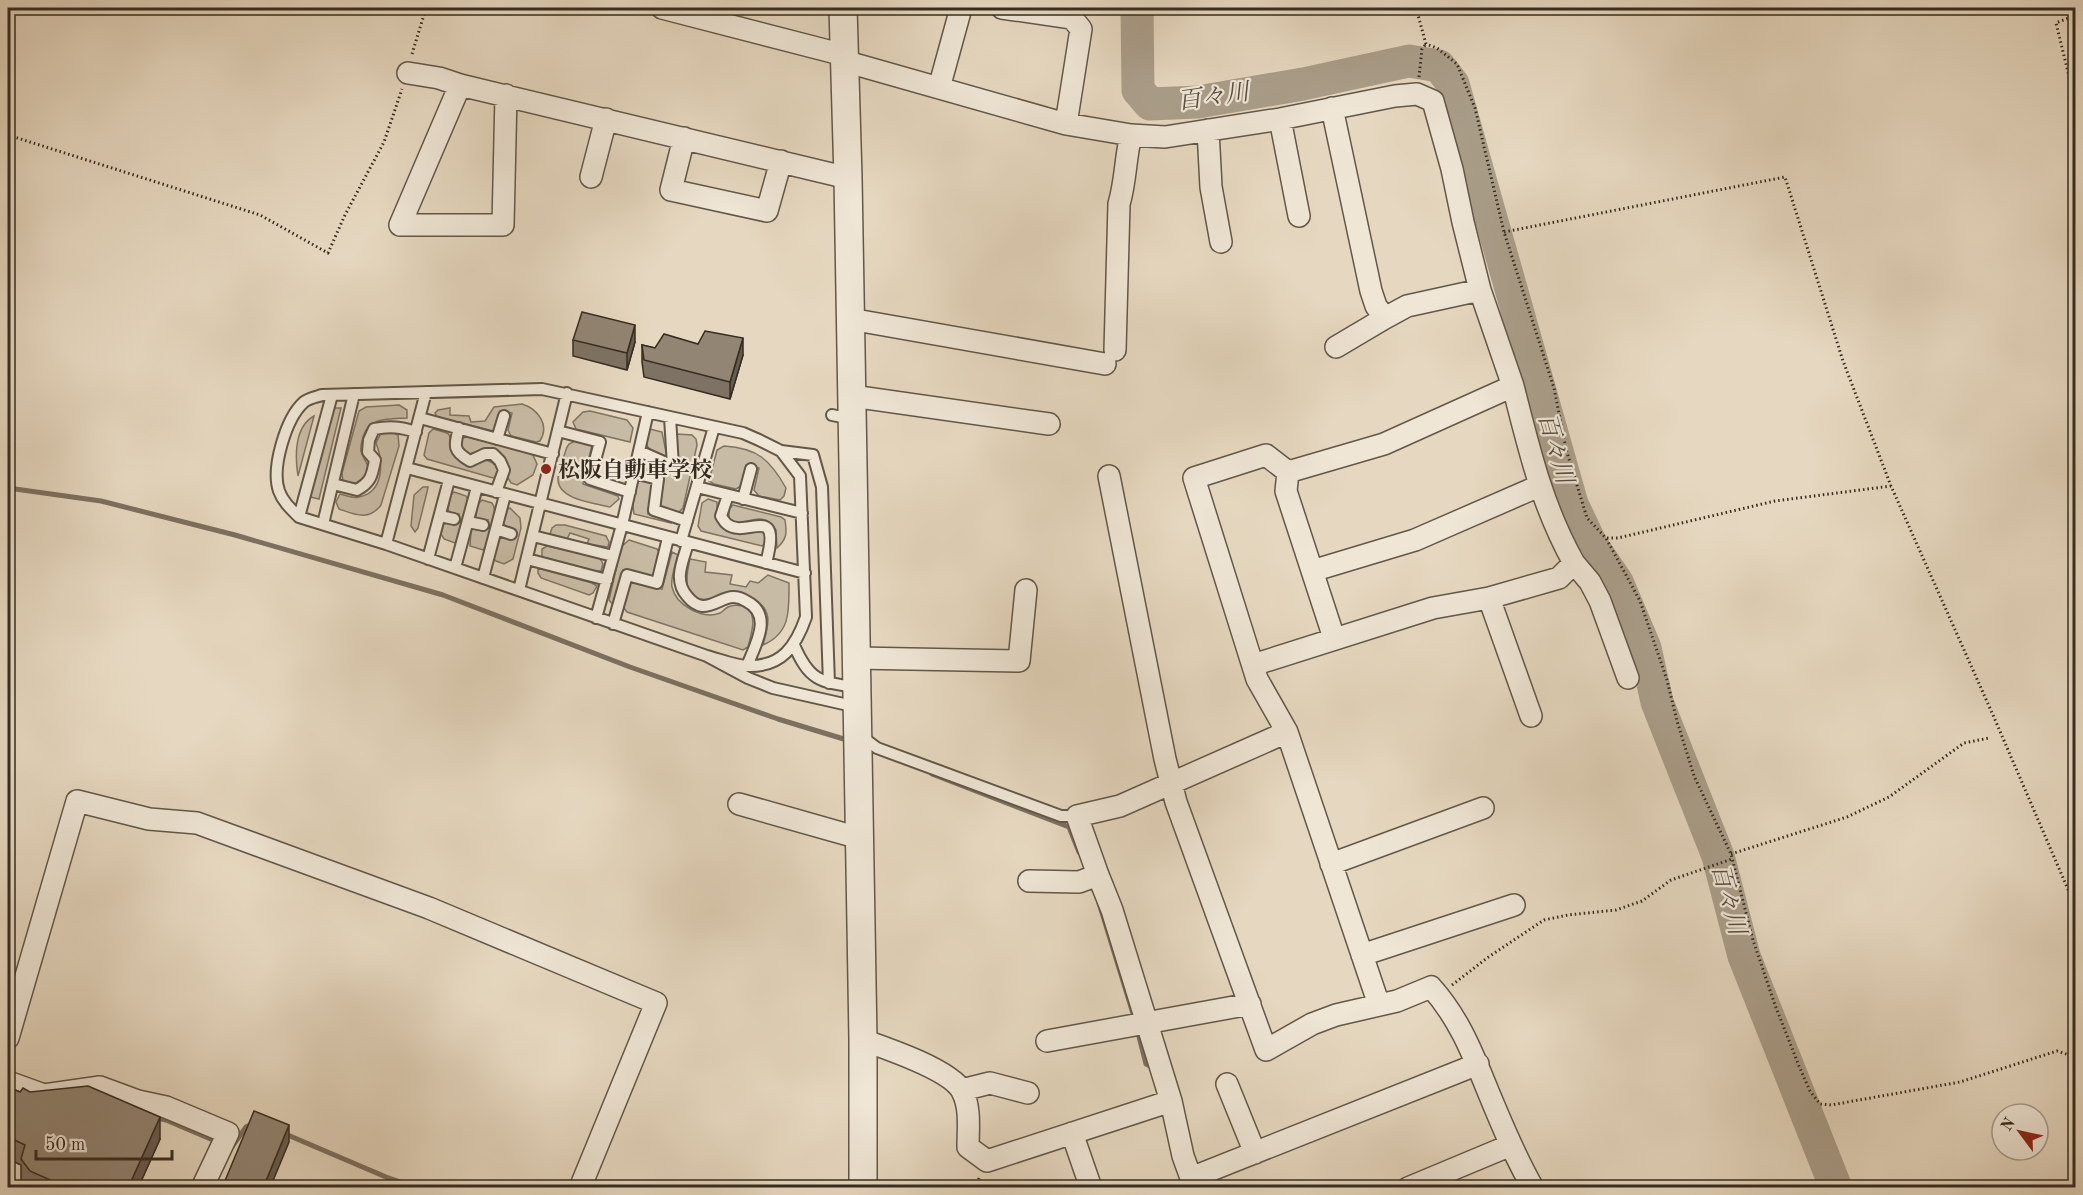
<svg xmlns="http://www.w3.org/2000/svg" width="2083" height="1195" viewBox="0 0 2083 1195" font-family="'Old Standard TT','Noto Serif JP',serif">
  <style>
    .green { fill: #c8bba5; stroke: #7f7463; stroke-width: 1.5 }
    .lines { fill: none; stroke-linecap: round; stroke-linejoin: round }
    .stream { stroke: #7c7060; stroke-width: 5 }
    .river { stroke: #aa9e8a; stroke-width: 33 }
    .service-casing { stroke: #625749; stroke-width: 14 }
    .minor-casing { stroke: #625749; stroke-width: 24 }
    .tertiary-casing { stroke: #625749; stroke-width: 30 }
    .path { stroke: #362c21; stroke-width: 3; stroke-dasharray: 1.5 3; stroke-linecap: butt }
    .service { stroke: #efe6d6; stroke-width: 10 }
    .minor { stroke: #efe6d6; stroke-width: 21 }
    .tertiary { stroke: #efe6d6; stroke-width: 27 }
    .wall { fill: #7e7264; stroke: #362c21; stroke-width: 1.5 }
    .shaded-wall { fill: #665d51; stroke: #362c21; stroke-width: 1.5 }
    .building { fill: #928574; stroke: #362c21; stroke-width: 1.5 }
    .poi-dot { fill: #8f2418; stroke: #efe6d6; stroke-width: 2 }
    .labels { text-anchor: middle; stroke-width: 4.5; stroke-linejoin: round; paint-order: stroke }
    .poi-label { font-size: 22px; font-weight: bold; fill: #362c21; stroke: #efe6d6; text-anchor: start }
    .water-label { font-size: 24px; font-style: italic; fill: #594e40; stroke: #efe6d6 }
  </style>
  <rect width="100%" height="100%" fill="#e6d8c0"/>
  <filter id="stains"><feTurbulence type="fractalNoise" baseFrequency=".00333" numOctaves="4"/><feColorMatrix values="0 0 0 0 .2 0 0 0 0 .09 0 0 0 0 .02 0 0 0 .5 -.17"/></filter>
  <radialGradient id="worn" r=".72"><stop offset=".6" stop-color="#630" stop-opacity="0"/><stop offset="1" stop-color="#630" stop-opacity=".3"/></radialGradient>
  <path class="green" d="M522,404C538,409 550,425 540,441L536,442L511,436L508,430L512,413L500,411L493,431L437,417L435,413L438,410L450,408V415L469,416L471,422L485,421L494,407Z
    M399,405L407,410V418C388,419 369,417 363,437C362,442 360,446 361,451C362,457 368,462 368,469C367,476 361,480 356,483L343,482L342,473L359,411L366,407Z
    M334,408H341L319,499L310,497Z
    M590,411L627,420L633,428L630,442L576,429L573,422L583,412Z
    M314,416L298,476C295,457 294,427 314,416Z
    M433,429C457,435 447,433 452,452L464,464L471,465C483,459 494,457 499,473L497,477L493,478L427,459L424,455L429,433Z
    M650,429L662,432L667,457C651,450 644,452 647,432Z
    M390,431L398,435L399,446L381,505C369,521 356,515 339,509L336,502L340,494C345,495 354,499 359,497C385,492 383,461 376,443L381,433Z
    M677,434L692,435L696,439L697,445L683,508L678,513L659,505L665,475L646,469L640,463L646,458L678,471L674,435Z
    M467,437L532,453L537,464L533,475L517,485L511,483L508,478C509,448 489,447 466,455L462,452L460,441L462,438Z
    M575,441L592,445L583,484L618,496L619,499L610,507C594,503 559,500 558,480C557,476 565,453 567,447L569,444Z
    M724,446C758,448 770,460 786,488L784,496L780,500L759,496L754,490L759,468L746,465L741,486L736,489L714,484L709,481L717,450Z
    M642,479L653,482L648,514L671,521V523L634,514L633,506L635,484Z
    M423,487H428L427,492L418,528L415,532L411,526L414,495Z
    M454,492L466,496L468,500L458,541L455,543L444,539L441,534L444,522L448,521L457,524L459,514L451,513L448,510L450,496Z
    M708,499L717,502V515L722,527L726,529L751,528L764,532L767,537L766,543L762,546L701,531L698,526L702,503Z
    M482,500L492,503C499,512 490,543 483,550L470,546L471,530L474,529L483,531L486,529L488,520L478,519L476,516L478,504Z
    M733,505L781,517L785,520C787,533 787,539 777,548L776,530C760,506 745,530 729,520V509Z
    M510,508L520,518L521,528L513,559L504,564L496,561L494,559L500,537L513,539L516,530L505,526L502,521L506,510Z
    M556,525H565L606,536L609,542L608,547L587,544L589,539L570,533L567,539L550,534L552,528Z
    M629,540L657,549L659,552L654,577L623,570L614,606L609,600L621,547Z
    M547,546L600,558L603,564L601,571H596L542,557V549Z
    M672,552L678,555C676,564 670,578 672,587C676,605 702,620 720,613C724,611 724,609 728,607C732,605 738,605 742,606C760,611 751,634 748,647L743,650L627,612L623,607L630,581L662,589Z
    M690,559L706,562L705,572L732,575L730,584L746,587L750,581L758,583L768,575L789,583C789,610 791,633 763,645C768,626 774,611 754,599C749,597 743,593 737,592C728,591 718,597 710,599C681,603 686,576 690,559Z
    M538,568L592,583L597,586L593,593L589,595L541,578L538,573Z"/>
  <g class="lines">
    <path class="stream" d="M8,488L101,501L235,535L443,595L630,667L778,719L847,740
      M932,774L1069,827L1079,852
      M1099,903L1135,1020
      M1137,1029L1146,1064L1154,1068
      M153,1117L166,1120L220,1143
      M283,1133L386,1177L418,1188
      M231,1148L246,1127L252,1124"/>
    <path class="river" d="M1137,8L1138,90L1150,104L1198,102L1303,84L1409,61L1439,66L1453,84L1572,504L1591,544L1617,582L1645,648L1657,702L1718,856L1744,956L1836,1188"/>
    <defs>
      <path id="service" d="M832,415L852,419
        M420,418L553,454
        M459,428C454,447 453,451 470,461L485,454H493L500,461L504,470L496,492
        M558,431L600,442L590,479L630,492
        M497,439L504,416
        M639,451L673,466L670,417
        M781,451L813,455L822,487L829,683
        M407,468L805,573
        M634,473L658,479L654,510L687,521
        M333,484L357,490C371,482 372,476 375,460L368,452L369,440L374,429C390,426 401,427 416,432
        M697,487L802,513
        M728,495L721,516C723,519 724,522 727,524C746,540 783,500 766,563
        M743,499L751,469
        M440,516L454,519
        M299,517L332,395
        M468,522L483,525
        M323,524L354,394
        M496,529L511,534
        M533,536L613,556
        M681,541L714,427
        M688,543C683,561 673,580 687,596C691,601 695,605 702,606C713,607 723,597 733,597C737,597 743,599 746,601C774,615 755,645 747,666
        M386,544L426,392
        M428,559L449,480
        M527,559L607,580
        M455,568L477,487
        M483,578L505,495
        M519,590L567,393
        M596,618L622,525L648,412
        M613,624L627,575L657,583L668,538
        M794,645C809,680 819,682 855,687
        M707,656C719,659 735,666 748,666C782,667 796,646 806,617L800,476L781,451L759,440L743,433L542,389L322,395C316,397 309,398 304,402C286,418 271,468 279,491C283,502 291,509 299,517L386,544L707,656L748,678L773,688L857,707
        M861,736L877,748L1061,816H1077"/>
      <path id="minor" d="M662,8L844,55
        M1002,8L1072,18L1081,29L1066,124
        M844,61L1066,124L1131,135L1165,137L1280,119L1395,96L1417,94L1433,101L1452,169L1463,222L1480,290L1513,386L1384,444L1288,472L1266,455L1194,478L1257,679L1287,732L1379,1005
        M408,73L439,78L460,85L848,178
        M460,85L400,225H503L506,95
        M939,88L961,8
        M1332,108L1371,291L1376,306L1385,318L1407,306L1480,290
        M1280,119L1299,216
        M1208,130L1211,187L1221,242
        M684,138L671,190L767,211L781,161
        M591,177L606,119
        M850,319L1105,364
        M1336,347L1385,318
        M1115,350L1119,204C1126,180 1125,159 1131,135
        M852,396L1049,424
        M1288,472L1286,491L1334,638
        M1109,476L1165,759L1176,802L1266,1050L1312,1024L1336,1015L1397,1001L1431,987C1460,1019 1474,1057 1490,1096C1503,1127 1516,1159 1533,1188
        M1574,563L1590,582L1600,601L1628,678
        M1312,571L1415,540L1539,486
        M1489,598L1531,716
        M856,658L1019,661L1026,590
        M1253,665L1433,608L1489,598L1559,578L1574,563C1542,506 1529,449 1513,386
        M739,804L859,838
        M1331,864L1483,808
        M1029,881L1079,882L1098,875
        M1362,955L1514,905
        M8,1038L77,801L149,819L197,823L429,908L656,1003L580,1188
        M863,1040C886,1048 951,1070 962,1091C971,1107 968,1130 968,1147L987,1161L1171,1101L1112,910L1098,875L1077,816L1120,806L1287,732
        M1047,1041L1250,1004
        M8,1082L44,1095L100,1087L138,1101L166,1107L228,1133L202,1188
        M1227,1084L1255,1153
        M962,1090L990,1083L1028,1093
        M1171,1101L1183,1156L1191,1178L1192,1188
        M1072,1133L1091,1188
        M1191,1178L1478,1064
        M1408,1188L1511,1145"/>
      <path id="tertiary" d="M843,8L848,178L863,1040V1188"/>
    </defs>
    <use href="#service" class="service-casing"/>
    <use href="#minor" class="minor-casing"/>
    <use href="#tertiary" class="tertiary-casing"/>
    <path class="path" d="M1416,8L1426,44L1437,48L1457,64L1475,108L1504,232L1554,388L1566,449L1587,518L1606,538L1640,601L1667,680L1677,721L1694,776L1731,854L1753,940L1775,1005L1799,1066L1810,1091L1820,1104L1831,1105L1960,1082L2057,1051L2069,1055L2076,1071
      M2076,15L2056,23L2076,105
      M412,54L426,8
      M1419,77L1422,49L1426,44
      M8,135L260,215L328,253L345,215L384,142L402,89
      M1504,232L1785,177L1843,361L1891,486L1993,715L2076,908
      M1607,538H1618L1775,501L1891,486
      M1731,854L1847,817L1889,797L1964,743L1989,738
      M1452,985L1487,958L1544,920L1568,915L1616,910L1642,901L1671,880L1732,859
      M976,1188L979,1178"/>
    <use href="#service" class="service"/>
    <use href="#minor" class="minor"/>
    <use href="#tertiary" class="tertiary"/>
  </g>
  <path class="wall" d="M573,340L635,342L627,370L573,356Z
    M698,344L743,355L730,399L644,377L642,362V345L655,348Z
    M8,1087L20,1092L160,1139L138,1188H26L21,1181V1165L8,1159Z"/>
  <path class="shaded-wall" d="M635,325V342L627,370V353Z
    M743,338V355L730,399V382Z
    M160,1117V1139L138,1188H128Z
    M289,1125V1142L270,1188H263Z"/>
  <path class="building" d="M582,312L635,325L627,353L573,340Z
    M705,331L743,338L730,382L644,360L642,345L655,348L664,334L698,344Z
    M88,1086L160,1117L128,1188H118L110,1185L109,1188H68L30,1171L21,1159L25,1145L8,1137V1087L20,1092L23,1088L30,1092Z
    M254,1111L289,1125L263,1188H222Z
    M2076,1181V1188H2059Z"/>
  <circle class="poi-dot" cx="546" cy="469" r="6"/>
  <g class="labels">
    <g class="poi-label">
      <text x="558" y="477">松阪自動車学校</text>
    </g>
    <g class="water-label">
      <text transform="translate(1213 96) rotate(-8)" y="8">百々川</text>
      <text transform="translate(1556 448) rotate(74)" y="8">百々川</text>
      <text transform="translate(1729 899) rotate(75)" y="8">百々川</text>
    </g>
  </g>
  <rect width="2083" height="1195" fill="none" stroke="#e6d8c0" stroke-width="30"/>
  <rect x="9" y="9" width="2065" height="1177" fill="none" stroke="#362c21" stroke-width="3"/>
  <rect x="15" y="15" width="2053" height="1165" fill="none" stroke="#362c21" stroke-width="1.5"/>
  <g transform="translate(2020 1132) rotate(303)"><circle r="28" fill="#efe6d6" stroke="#a59c8e" stroke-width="1.5"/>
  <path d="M0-4.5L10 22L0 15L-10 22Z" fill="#8f2418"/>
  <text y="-9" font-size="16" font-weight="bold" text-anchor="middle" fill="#362c21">N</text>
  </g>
  <path d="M36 1150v9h136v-9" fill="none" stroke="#362c21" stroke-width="3"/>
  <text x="45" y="1150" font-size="18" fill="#362c21" stroke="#efe6d6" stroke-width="4.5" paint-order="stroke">50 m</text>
  <rect width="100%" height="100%" filter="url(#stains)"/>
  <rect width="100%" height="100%" fill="url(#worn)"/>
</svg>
